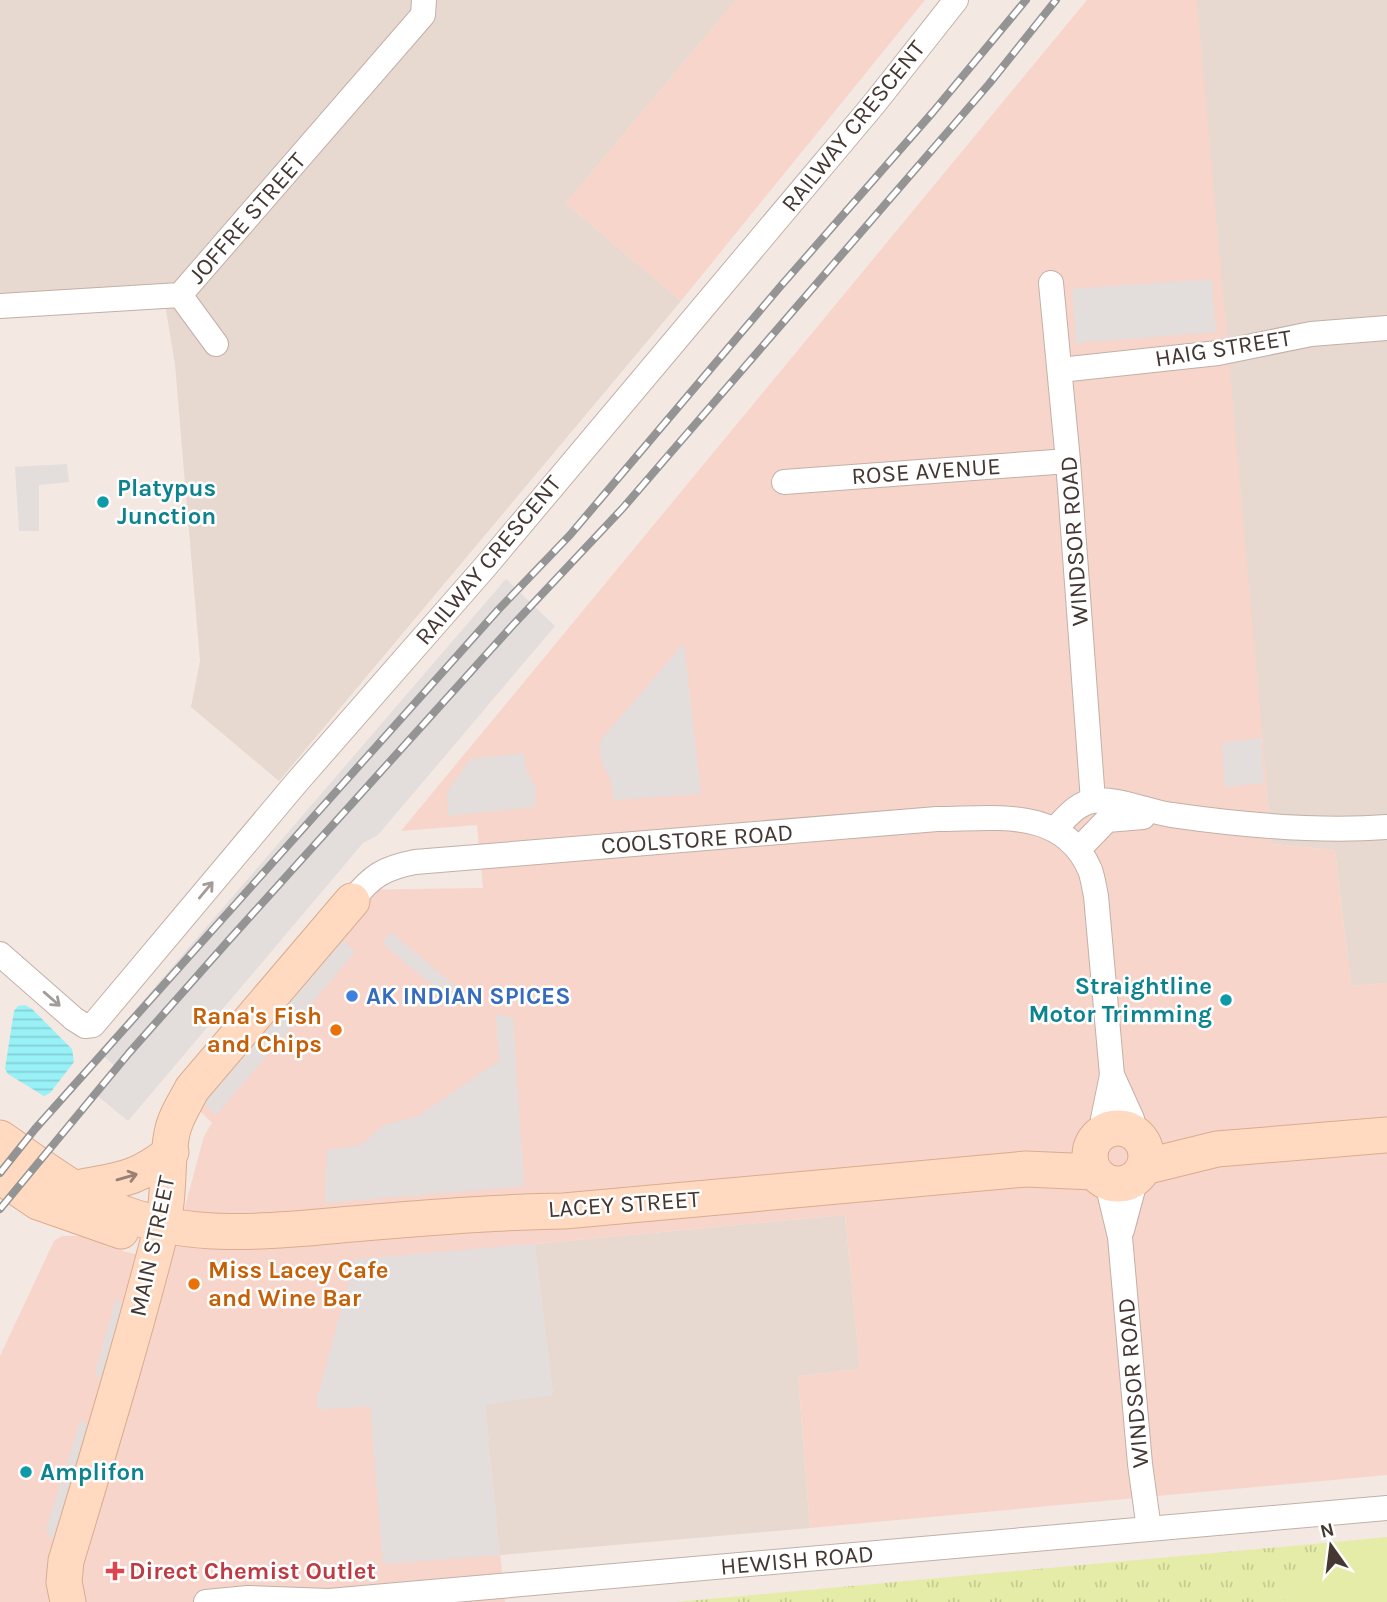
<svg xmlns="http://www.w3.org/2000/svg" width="1387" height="1602" viewBox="0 0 1387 1602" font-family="Karla,sans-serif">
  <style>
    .residential { fill: #e7d8d0 }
    .commercial { fill: #f8d5cb }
    .grass { fill: #e5eca7 }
    .park { fill: url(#park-tufts) }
    .parking { fill: #e3dddc }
    .water { fill: url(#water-rules) }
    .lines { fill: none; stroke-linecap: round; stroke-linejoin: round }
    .street-casing { stroke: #c2b0a7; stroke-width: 26 }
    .secondary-casing { stroke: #daac8f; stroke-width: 37 }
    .street { stroke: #fff; stroke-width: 24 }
    .secondary { stroke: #ffdac0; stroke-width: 35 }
    .rail-casing { stroke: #949494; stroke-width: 8 }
    .rail { stroke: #fff; stroke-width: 5; stroke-dasharray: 16; stroke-linecap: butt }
    .oneway { stroke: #a29b98 }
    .oneway2 { stroke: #998072 }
    .culture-dot { fill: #0f9aa8; stroke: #fff; stroke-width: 2.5 }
    .shop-dot { fill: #3f7fe0; stroke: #fff; stroke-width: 2.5 }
    .food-dot { fill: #e8710a; stroke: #fff; stroke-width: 2.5 }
    .health-dot { fill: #e0444e; stroke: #fff; stroke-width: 2.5 }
    .labels { text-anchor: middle; stroke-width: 5; stroke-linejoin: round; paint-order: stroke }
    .street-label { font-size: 24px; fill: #453732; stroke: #fff }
    .culture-label { font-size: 24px; font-weight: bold; fill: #0d838f; stroke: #fff; text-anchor: start }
    .shop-label { font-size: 24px; font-weight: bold; fill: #366cbe; stroke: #fff; text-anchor: start }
    .food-label { font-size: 24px; font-weight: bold; fill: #c56008; stroke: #fff; text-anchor: end }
    .health-label { font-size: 24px; font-weight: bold; fill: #be3a42; stroke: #fff; text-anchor: start }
  </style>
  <defs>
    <pattern id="park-tufts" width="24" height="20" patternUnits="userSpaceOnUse" patternTransform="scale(1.75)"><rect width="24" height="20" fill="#e5eca7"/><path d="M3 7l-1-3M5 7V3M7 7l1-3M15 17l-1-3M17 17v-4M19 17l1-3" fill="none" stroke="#c6cb90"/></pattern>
    <pattern id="water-rules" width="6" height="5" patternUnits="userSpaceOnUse" patternTransform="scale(1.75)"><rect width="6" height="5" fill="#98f1f6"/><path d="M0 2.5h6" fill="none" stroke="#84cfd3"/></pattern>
  </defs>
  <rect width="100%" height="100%" fill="#f3e8e2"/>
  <path class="residential" d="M0,0H736L566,203L681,301L279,781L191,707L200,661L175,364L164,298L0,306Z
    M1196,0H1387V983L1351,986L1335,850L1272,844L1224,329Z
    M845,1215L860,1369L798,1376L810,1528L500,1555L485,1404L553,1395L535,1244Z"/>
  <path class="commercial" d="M736,0H925L681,301L566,203Z
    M1087,0H1197L1272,844L1335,850L1351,986L1387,983V1475L810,1528L798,1376L860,1369L845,1215L535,1244L553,1395L485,1405L505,1602H0V1356L54,1241L62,1236H87L126,1252L170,1262L204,1136L212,1123L174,1085L345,890L483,888L477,825L401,831Z"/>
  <path class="grass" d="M1387,1537V1602H1282L1346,1541Z"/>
  <path class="park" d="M1346,1541L1282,1602H676Z"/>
  <path class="parking" d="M1212,279L1216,332L1076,343L1072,289Z
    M67,464L69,482L39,485V531H19L15,467Z
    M506,579L555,626L378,835L363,843L128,1121L94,1093L116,1067L99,1052Z
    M684,643L701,794L614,800L611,782L601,761L600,741Z
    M1261,738L1264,783L1225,787L1222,743Z
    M524,753L526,770L536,789L535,807L448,816L447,792L470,759Z
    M391,932L462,992L452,1002L382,943Z
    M340,938L355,952L216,1115L202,1102Z
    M496,1014L513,1018L524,1186L325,1203L327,1150L361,1145L384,1125L418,1116L499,1061Z
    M535,1244L553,1395L485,1405L500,1555L383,1564L370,1406L318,1410L317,1399L355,1259Z
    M116,1299L129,1310L106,1388L95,1372Z
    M81,1419L92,1433L56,1546L46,1529Z"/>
  <path class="water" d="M25,1005L32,1009L72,1049L74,1062L50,1093L44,1096L8,1074L5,1069L14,1011L18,1006Z"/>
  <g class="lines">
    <defs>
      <path id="street" d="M1051,283L1068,461L1093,801
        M180,295L216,344
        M0,306L180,295L423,15L424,0
        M1060,370L1218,353L1311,334L1387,328
        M784,482L1068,461
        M1055,829C1066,818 1077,803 1093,801C1116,797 1149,812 1172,815C1241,825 1318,832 1387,827
        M1079,849L1107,820L1143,817
        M352,901C371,876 384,868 415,862L937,819C994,819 1063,806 1090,870C1093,878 1094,887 1096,896L1112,1075L1103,1119V1132
        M0,954L74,1019L85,1026L93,1025L297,782L485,567L874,104L956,0
        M1112,1075L1132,1119L1135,1134
        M1107,1183L1120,1237L1140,1464L1149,1529
        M1122,1230L1136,1178
        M206,1602L248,1598L329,1601L1387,1508"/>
      <path id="secondary" d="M1090 1156a28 28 0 1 1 56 0a28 28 0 1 1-56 0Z
        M0,1138C35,1162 82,1198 122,1213C196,1241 275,1231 352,1224C423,1218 493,1212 564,1211L1026,1169L1094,1172
        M1144,1167L1217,1149L1387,1135
        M0,1176L38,1202L121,1231
        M76,1188C118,1180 137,1180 171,1152
        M68,1602L64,1582L66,1561C100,1448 134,1336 163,1222C170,1193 166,1162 172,1133C175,1117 185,1103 192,1089L352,901"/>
    </defs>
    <use href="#street" class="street-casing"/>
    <use href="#secondary" class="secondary-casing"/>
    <use href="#street" class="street"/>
    <use href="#secondary" class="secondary"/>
    <defs>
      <path id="rail" d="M0,1173L35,1129L498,610L570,535L779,288L933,112L1026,0
        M0,1209L129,1053L229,940L512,626L622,509L989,84L1056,0"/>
    </defs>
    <use href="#rail" class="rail-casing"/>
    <use href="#rail" class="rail"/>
  </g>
  <defs><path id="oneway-shaft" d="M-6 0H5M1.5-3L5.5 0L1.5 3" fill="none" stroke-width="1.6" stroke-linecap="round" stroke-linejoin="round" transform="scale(1.75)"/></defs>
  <g class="oneway">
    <use href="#oneway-shaft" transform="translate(206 890) rotate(-50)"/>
    <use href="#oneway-shaft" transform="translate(52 999) rotate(41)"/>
  </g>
  <use class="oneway2" href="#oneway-shaft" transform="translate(127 1177) rotate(-16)"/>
  <g class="culture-dot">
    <circle cx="103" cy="502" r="7"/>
    <circle cx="1226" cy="1000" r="7"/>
    <circle cx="26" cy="1472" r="7"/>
  </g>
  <circle class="shop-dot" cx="352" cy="996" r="7"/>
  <g class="food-dot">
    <circle cx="336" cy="1030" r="7"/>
    <circle cx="194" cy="1284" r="7"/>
  </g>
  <path class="health-dot" d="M111.5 1560.5h7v7h7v7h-7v7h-7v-7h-7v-7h7z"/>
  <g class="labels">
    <g class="street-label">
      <text transform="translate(853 126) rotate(-51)" y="8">RAILWAY CRESCENT</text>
      <text transform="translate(247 218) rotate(-49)" y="8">JOFFRE STREET</text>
      <text transform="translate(1223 348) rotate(-9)" y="8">HAIG STREET</text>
      <text transform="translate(926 471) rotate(-4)" y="8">ROSE AVENUE</text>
      <text transform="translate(1074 541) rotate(-94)" y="8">WINDSOR ROAD</text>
      <text transform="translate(488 560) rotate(-50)" y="8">RAILWAY CRESCENT</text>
      <text transform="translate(697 839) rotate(-4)" y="8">COOLSTORE ROAD</text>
      <text transform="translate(624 1204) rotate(-4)" y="8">LACEY STREET</text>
      <text transform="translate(152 1246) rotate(-78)" y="8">MAIN STREET</text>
      <text transform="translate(1133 1383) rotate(-95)" y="8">WINDSOR ROAD</text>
      <text transform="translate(797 1560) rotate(-5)" y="8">HEWISH ROAD</text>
    </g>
    <g class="culture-label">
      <text x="117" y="496">Platypus<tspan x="117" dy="28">Junction</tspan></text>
      <text x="1212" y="994" text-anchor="end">Straightline<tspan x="1212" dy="28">Motor Trimming</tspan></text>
      <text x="40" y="1480">Amplifon</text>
    </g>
    <g class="shop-label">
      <text x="366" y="1004">AK INDIAN SPICES</text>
    </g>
    <g class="food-label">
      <text x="322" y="1024">Rana's Fish<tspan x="322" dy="28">and Chips</tspan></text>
      <text x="208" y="1278" text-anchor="start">Miss Lacey Cafe<tspan x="208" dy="28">and Wine Bar</tspan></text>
    </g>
    <g class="health-label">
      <text x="129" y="1579">Direct Chemist Outlet</text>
    </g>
  </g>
  <g transform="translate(1331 1546) rotate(346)" stroke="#ffffff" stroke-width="5" paint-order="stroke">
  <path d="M0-5L12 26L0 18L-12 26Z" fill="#453732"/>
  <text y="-10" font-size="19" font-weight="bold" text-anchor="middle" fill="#453732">N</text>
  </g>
</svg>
